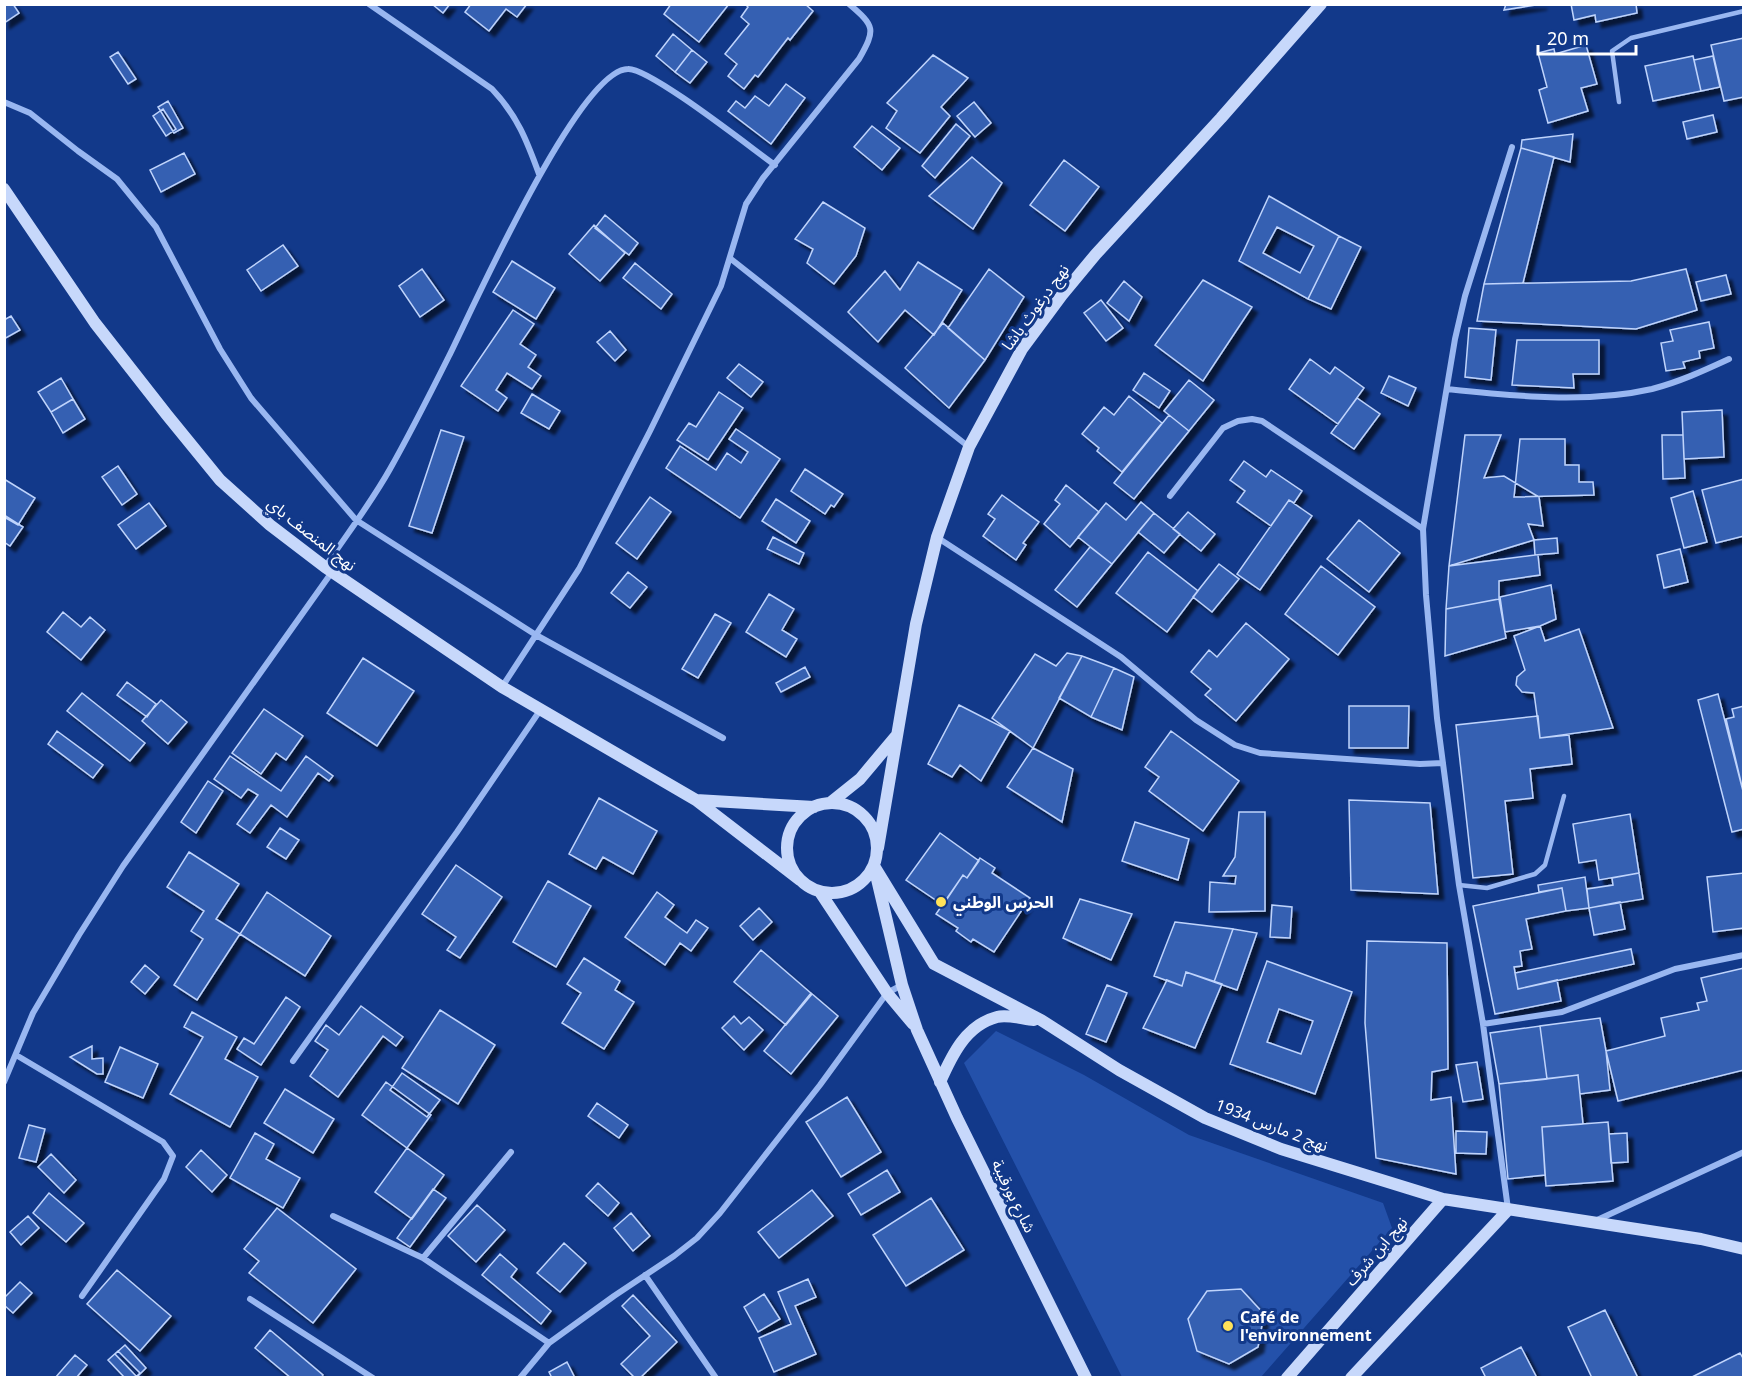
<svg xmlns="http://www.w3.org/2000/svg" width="1748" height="1382" viewBox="0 0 1748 1382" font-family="'Noto Sans','Noto Sans Arabic',sans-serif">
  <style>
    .green { fill: #2451aa }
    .building { fill: #3660b2; stroke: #bfd4fc; stroke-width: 1.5; fill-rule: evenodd; filter: url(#shadow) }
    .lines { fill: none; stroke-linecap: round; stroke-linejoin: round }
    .lane { stroke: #99b7f1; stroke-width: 4.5 }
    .street { stroke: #99b7f1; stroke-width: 6 }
    .secondary { stroke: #c7d8fb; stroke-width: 12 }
    .poi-dot { fill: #ffe259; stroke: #12398a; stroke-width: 2 }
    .labels { text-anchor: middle; stroke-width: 6; stroke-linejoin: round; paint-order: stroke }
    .street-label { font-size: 16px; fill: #fff; stroke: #12398a }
    .poi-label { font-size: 16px; font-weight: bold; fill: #fff; stroke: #12398a; text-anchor: start }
  </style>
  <defs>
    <filter id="shadow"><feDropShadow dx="5.5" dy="5.5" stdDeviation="1.5" flood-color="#0009"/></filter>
  </defs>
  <rect width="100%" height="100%" fill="#12398a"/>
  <path class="green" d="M996,1031L1084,1075L1189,1135L1383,1203L1392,1228L1261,1377H1122L964,1063Z"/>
  <path class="building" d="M4,4H13L19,13L4,23Z
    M432,4H450L443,13Z
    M471,4H527L517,17L506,9L489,31L465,12Z
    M671,4H729L699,42L664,14Z
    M745,4H805L813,11L790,40L788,38L758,77L755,75L744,89L728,76L737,64L725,54L749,24L741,17L748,7Z
    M1506,4H1542L1504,10Z
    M1571,4H1636L1637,13L1596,22L1595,15L1574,20Z
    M673,34L692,50L675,72L656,56Z
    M1744,38V97L1724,101L1711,45Z
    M1586,45L1597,84L1581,88L1588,111L1548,123L1539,90L1547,87L1538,53L1554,49L1555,54Z
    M692,50L707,62L690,83L675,72Z
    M118,52L136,79L128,84L110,57Z
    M933,55L968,78L941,107L950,116L920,153L886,128L897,111L887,103Z
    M1693,56L1701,91L1653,101L1645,66Z
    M1713,56L1720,87L1701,91L1694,60Z
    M786,84L805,98L771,144L728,111L736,101L745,108L755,96L769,106Z
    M168,101L183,128L174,133L158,107Z
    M974,102L991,123L975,137L957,116Z
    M163,109L176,129L166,136L153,116Z
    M1713,115L1717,132L1687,139L1683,122Z
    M956,124L970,136L935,178L922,166Z
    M872,126L900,148L882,170L854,147Z
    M1573,134L1570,162L1521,148L1522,140Z
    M1521,148L1554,157L1523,283L1484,284Z
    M184,153L195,174L161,192L150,170Z
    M972,157L1002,183L973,229L929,196Z
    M1064,160L1099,187L1065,231L1030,205Z
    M1269,196L1339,236L1308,299L1239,261ZM1277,227L1314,246L1300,273L1263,253Z
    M823,202L865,228L856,256L834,284L807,263L813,249L795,239Z
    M605,215L638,243L629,255L595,228Z
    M594,225L625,253L600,281L569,254Z
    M1339,236L1361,247L1331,309L1308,299Z
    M283,245L298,266L261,291L247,270Z
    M512,261L555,288L536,319L493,292Z
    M918,262L962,290L934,335L905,310L878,342L848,312L885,271L900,290Z
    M635,263L672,294L661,309L623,278Z
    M422,269L444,300L420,317L399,286Z
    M989,269L1024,297L985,360L948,328Z
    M1686,269L1697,310L1636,329L1477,321L1484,284L1631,281Z
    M1726,275L1731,294L1701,301L1696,282Z
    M1203,280L1252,307L1203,381L1155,345Z
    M1124,281L1142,297L1129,321L1107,303Z
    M1101,300L1123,328L1106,341L1084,313Z
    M513,310L534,324L520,344L536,355L528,367L541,376L532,389L507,373L496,390L507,398L498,411L461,386Z
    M11,316L20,330L4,339V320Z
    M1709,322L1714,348L1699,351L1700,358L1683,362L1685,368L1666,371L1661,343L1673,341L1670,330Z
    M943,323L985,360L949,408L905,368Z
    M1469,328L1496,330L1491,380L1465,377Z
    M610,331L626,350L615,361L597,342Z
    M1517,340H1599V374H1573L1574,388L1512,385Z
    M1310,359L1330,374L1335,367L1364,388L1338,424L1289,389Z
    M739,364L763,382L751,397L727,378Z
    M1144,373L1170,391L1159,408L1133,390Z
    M1389,376L1416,388L1408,406L1381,393Z
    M61,378L73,399L51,412L38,392Z
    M1189,380L1214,400L1189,431L1164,411Z
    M719,392L743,408L708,460L677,440L689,423L696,427Z
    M532,394L560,411L549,429L521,413Z
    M1129,396L1162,423L1122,472L1097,451L1099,448L1082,434L1104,407L1114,415Z
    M1357,398L1380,414L1354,449L1331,433Z
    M73,399L85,419L63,433L51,412Z
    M1722,410L1724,457L1684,459L1682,412Z
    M1169,415L1189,431L1134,499L1114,483Z
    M736,429L780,459L740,518L666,468L680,446L716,470L727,453L741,463L748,452L729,439Z
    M441,430L464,437L432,533L409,526Z
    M1465,435H1501L1484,478L1504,476L1539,497L1543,526L1528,524L1534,540L1449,566Z
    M1662,435H1683L1685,478L1663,479Z
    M1520,439H1565V465H1579V482H1593L1594,495L1514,497Z
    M1244,461L1266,477L1271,470L1302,491L1294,503L1289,500L1271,526L1237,502L1245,491L1230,480Z
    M118,466L137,494L122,505L102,477Z
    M805,469L843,494L834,507L831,505L825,514L791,491Z
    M4,479L35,498L18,525L4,517Z
    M1744,479V536L1716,543L1702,490Z
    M1066,485L1099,512L1070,547L1044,524L1060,504L1055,500Z
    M1693,491L1707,542L1684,548L1671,498Z
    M1002,495L1039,522L1023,543L1026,545L1016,560L983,536L995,519L988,514Z
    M650,497L671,512L637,559L616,543Z
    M776,499L810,521L796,543L762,521Z
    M1289,500L1312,516L1260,590L1237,574Z
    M1141,502L1154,513L1112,564L1078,537L1106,503L1126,520Z
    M149,503L166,526L136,549L118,525Z
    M1188,512L1215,534L1201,551L1173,529Z
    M1154,513L1180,534L1164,553L1138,532Z
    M4,515L23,527L10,546L4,542Z
    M1359,520L1400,553L1369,592L1327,559Z
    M773,537L804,553L799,564L767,549Z
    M1557,538L1558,553L1535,555L1534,540Z
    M1090,547L1112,564L1077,607L1055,590Z
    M1680,549L1688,582L1664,588L1657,555Z
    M1148,552L1198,591L1167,632L1116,593Z
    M1535,555H1538L1540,575L1499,581V599L1446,609L1449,566Z
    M1219,564L1239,579L1212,612L1193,597Z
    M1321,566L1375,607L1338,655L1285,614Z
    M628,572L647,587L630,608L611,593Z
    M1551,585L1556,619L1540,626L1505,632L1500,597Z
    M769,594L794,609L782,630L797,639L786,657L746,632Z
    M1499,599L1506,638L1445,656L1446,609Z
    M63,612L81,627L90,617L105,630L81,660L47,632Z
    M715,614L731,623L698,678L682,669Z
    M1246,623L1289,659L1236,721L1205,695L1211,689L1191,672L1209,650L1217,657Z
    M1540,626L1545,641L1579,629L1613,728L1540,738L1534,693L1522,692L1516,685L1517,677L1525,670L1514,636Z
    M1067,653L1082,656L1033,748L992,718L1035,654L1056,666Z
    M1082,656L1114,668L1091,717L1059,698Z
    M363,658L414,691L377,746L327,713Z
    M805,667L810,677L781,692L776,683Z
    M1114,668L1134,677L1122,730L1091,717Z
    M127,682L156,704L147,717L117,695Z
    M82,693L145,743L130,761L67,711Z
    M1718,694L1744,795V829L1732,832L1698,700Z
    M161,700L187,722L168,744L142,721Z
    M959,705L1010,731L981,781L960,765L952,777L928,764Z
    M1349,706H1409L1408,748H1349Z
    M1744,706V795L1726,719L1734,717L1732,709Z
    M264,709L303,736L286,760L276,753L261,774L232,753Z
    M1538,716L1540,738L1569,735L1572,764L1530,769L1533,798L1505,801L1513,874L1473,878L1456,725Z
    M57,731L103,765L93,778L48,744Z
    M1171,731L1239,781L1203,831L1149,791L1159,777L1145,767Z
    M1033,748L1073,769L1062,822L1007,787Z
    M230,756L281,791L306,756L333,776L329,781L318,773L287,817L271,805L250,833L237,824L258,795L248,789L241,798L214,779Z
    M208,781L223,791L196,833L181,822Z
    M599,798L657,831L633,874L603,857L596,869L569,854Z
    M1349,800L1430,803L1438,894L1351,890Z
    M1239,812H1265V911L1209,912L1210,882L1235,884L1236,876H1223L1235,857Z
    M1630,814L1639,873L1599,880L1596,860L1579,863L1573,824Z
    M1135,822L1189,839L1178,880L1122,861Z
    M280,828L299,840L286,859L267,847Z
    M940,833L979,861L967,878L963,875L943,905L906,880Z
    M189,852L239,884L216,919L240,934L197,1000L174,985L203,939L191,931L204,911L167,887Z
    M980,858L995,868L992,873L1030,898L994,952L973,939L971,942L956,931L958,928L936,914L963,875L967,878Z
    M456,865L502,897L460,958L447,950L456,937L422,914Z
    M1639,873L1643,899L1589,908L1587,889L1613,885L1612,878Z
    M1744,873V928L1713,932L1707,877Z
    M1585,877L1589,908L1566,911L1562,888L1539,892L1538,885Z
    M548,881L591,906L556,967L513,942Z
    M1562,888L1566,911L1526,919L1532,949L1520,951L1522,966L1514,967L1518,989L1557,980L1561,1001L1495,1014L1473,906Z
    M267,892L331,936L305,976L240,934Z
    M657,892L674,905L665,917L687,933L696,920L708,928L691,951L680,943L665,965L625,937Z
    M1080,899L1132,914L1111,960L1063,938Z
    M1620,902L1625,929L1594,935L1589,908Z
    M1272,905L1292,907L1290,938L1270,937Z
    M759,908L772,922L753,940L740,926Z
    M1175,922L1233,929L1214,982L1186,972L1182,986L1154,976Z
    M1233,929L1257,933L1237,990L1214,982Z
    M1367,941L1447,943L1448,1069L1432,1072L1431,1100L1451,1097L1456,1174L1376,1158L1365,1023Z
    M1631,949L1634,964L1518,989L1515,973Z
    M761,950L812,994L786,1025L734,982Z
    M584,958L620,981L615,990L634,1002L604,1049L562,1023L581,993L567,984Z
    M1267,961L1352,992L1315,1094L1230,1064ZM1279,1009L1313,1021L1301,1054L1267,1042Z
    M145,965L159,977L145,994L131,982Z
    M1744,968V1070L1618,1101L1606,1051L1665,1036L1661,1018L1699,1010L1697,1003L1707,1001L1701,978Z
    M1186,972L1222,984L1195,1048L1143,1028L1167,980L1182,986Z
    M1107,985L1127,993L1106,1042L1086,1034Z
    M811,993L838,1016L791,1074L764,1051Z
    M286,997L300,1007L261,1065L237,1049L244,1038L254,1044Z
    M361,1006L403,1037L396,1046L383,1036L338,1097L310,1076L328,1050L315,1041L326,1025L339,1035Z
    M440,1010L495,1045L458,1104L402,1068Z
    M192,1012L237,1037L225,1059L258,1077L230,1127L170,1094L203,1037L184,1027Z
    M734,1016L741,1024L749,1017L763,1030L744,1050L722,1028Z
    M1600,1018L1606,1051L1610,1090L1580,1094L1578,1075L1547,1079L1540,1026Z
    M1540,1026L1547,1079L1499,1084L1490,1033Z
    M92,1046V1059L103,1058V1074H97L70,1057Z
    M120,1047L158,1064L143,1098L105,1082Z
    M1477,1062L1483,1099L1463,1102L1456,1065Z
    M402,1073L440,1100L427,1117L390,1090Z
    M1578,1075L1583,1124L1542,1127L1545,1175L1508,1179L1499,1084Z
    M386,1082L431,1115L407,1148L362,1115Z
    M285,1089L334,1119L313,1153L264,1123Z
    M847,1097L881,1152L841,1177L806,1122Z
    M597,1103L628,1125L619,1138L588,1116Z
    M1608,1122L1613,1181L1546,1186L1542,1127Z
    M29,1125L45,1129L36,1162L19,1158Z
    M1456,1131L1487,1132L1486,1154L1456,1153Z
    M255,1133L274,1144L266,1159L300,1178L283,1208L230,1178Z
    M1627,1133L1628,1162L1611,1163L1609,1134Z
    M407,1148L444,1175L412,1219L375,1192Z
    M201,1150L227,1175L212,1192L186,1167Z
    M51,1154L76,1180L64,1193L38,1167Z
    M887,1170L900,1192L861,1215L848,1194Z
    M598,1183L619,1203L608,1216L586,1196Z
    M433,1189L446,1198L410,1247L397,1238Z
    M812,1190L833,1216L779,1258L758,1232Z
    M49,1193L84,1223L66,1242L33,1213Z
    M931,1198L964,1250L906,1286L873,1235Z
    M477,1205L505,1230L476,1262L448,1236Z
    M277,1208L356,1269L313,1323L249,1273L259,1261L244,1249Z
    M631,1213L650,1236L633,1251L614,1228Z
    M28,1216L39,1228L21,1245L10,1232Z
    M564,1243L586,1263L560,1292L537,1273Z
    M500,1254L517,1269L511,1277L551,1311L541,1324L482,1275Z
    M117,1270L171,1316L140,1351L87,1304Z
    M808,1279L816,1297L795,1306L816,1354L774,1372L759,1338L791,1324L778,1292Z
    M20,1282L32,1293L13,1313L4,1305V1298Z
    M1241,1289L1264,1314L1258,1347L1229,1364L1197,1351L1188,1319L1207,1291Z
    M764,1294L780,1319L758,1332L744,1307Z
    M633,1295L677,1342L640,1378H635L621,1364L650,1336L622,1306Z
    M1605,1310L1638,1378H1592L1568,1327Z
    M270,1330L323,1375L321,1378H291L255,1348Z
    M125,1345L146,1368L137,1377L115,1354Z
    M1521,1347L1537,1378H1486L1481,1368Z
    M118,1351L140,1373L135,1378H125L108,1360Z
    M1740,1353L1744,1360V1378H1690Z
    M75,1355L87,1365L76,1378H55Z
    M567,1362L575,1378H552L549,1372Z"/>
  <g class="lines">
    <path class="lane" d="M1619,102L1612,51L1631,38L1744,11
      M1459,885L1487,888L1535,874L1545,865L1564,796"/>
    <path class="street" d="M369,4L492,89C517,115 527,141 539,174
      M4,102L30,113L78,151L117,179L156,227L220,349L251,398L356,520L536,635L723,738
      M731,259L969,447
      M1447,389C1513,396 1586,404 1652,389C1679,382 1703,371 1729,359
      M1170,496L1223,428L1238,421L1252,419L1262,421L1423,529
      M938,538L1121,657L1196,720L1235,745L1260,753L1420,764L1443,763
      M325,567C347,534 371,503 390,469C411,432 430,394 449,356C472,310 579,69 628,69C650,68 751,148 775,165
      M502,687L579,569L650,431L721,286L746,204L763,178L859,59C876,29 875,26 849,4
      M1483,1024L1562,1012L1675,969L1744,955
      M16,1055L163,1142L173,1156L164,1179L82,1296
      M293,1061L457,832L541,709
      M4,1082L33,1013L79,935L123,866L332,572
      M1508,1209L1483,1024L1459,885L1437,718L1426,595L1423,529L1455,339L1465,296L1512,147
      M333,1216L423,1258L549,1343
      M1595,1221L1744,1152
      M423,1258L511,1152
      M645,1275L716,1378
      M250,1299L373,1378
      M520,1378L549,1343L614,1296L674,1256L697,1238L720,1213L820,1085L887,993L902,985"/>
    <path class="secondary" d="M4,189L95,323L167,415L220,480L270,525L325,567L502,687L696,800L800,880
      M696,800L814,807
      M830,803L860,779L896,736
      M787 848a45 45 0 1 1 90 0a45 45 0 1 1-90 0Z
      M878,848L916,624L937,537L969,447L1022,349L1062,295L1096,254L1221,118L1321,4
      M874,866L934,964L1041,1020L1119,1070L1205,1118L1281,1149L1443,1199L1701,1239L1744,1249
      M877,879L902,985L917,1030L957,1118L1086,1378
      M820,892L887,993L913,1024
      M940,1082C952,1055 966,1025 997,1017C1007,1014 1023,1019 1034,1020
      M1287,1378L1443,1199
      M1351,1378L1508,1210"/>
  </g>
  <g class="poi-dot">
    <circle cx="941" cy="902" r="6"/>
    <circle cx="1228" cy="1326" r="6"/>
  </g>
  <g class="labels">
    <g class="street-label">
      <text transform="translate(1035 307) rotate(-54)" y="6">نهج درغوث باشا</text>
      <text transform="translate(312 534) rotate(38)" y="6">نهج المنصف باي</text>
      <text transform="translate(1272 1125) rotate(21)" y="6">نهج 2 مارس 1934</text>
      <text transform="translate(1014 1196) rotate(64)" y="6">شارع بورقيبة</text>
      <text transform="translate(1376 1251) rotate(-49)" y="6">نهج ابن شرف</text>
    </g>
    <g class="poi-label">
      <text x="953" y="908">الحرس الوطني</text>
      <text x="1240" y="1323">Café de<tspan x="1240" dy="18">l'environnement</tspan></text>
    </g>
  </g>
  <rect width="1748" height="1382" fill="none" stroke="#ffffff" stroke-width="12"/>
  <path d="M1538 45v9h98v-9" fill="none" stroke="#ffffff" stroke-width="3"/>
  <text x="1547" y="45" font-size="18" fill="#ffffff" stroke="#12398a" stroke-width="4.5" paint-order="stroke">20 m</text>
</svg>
